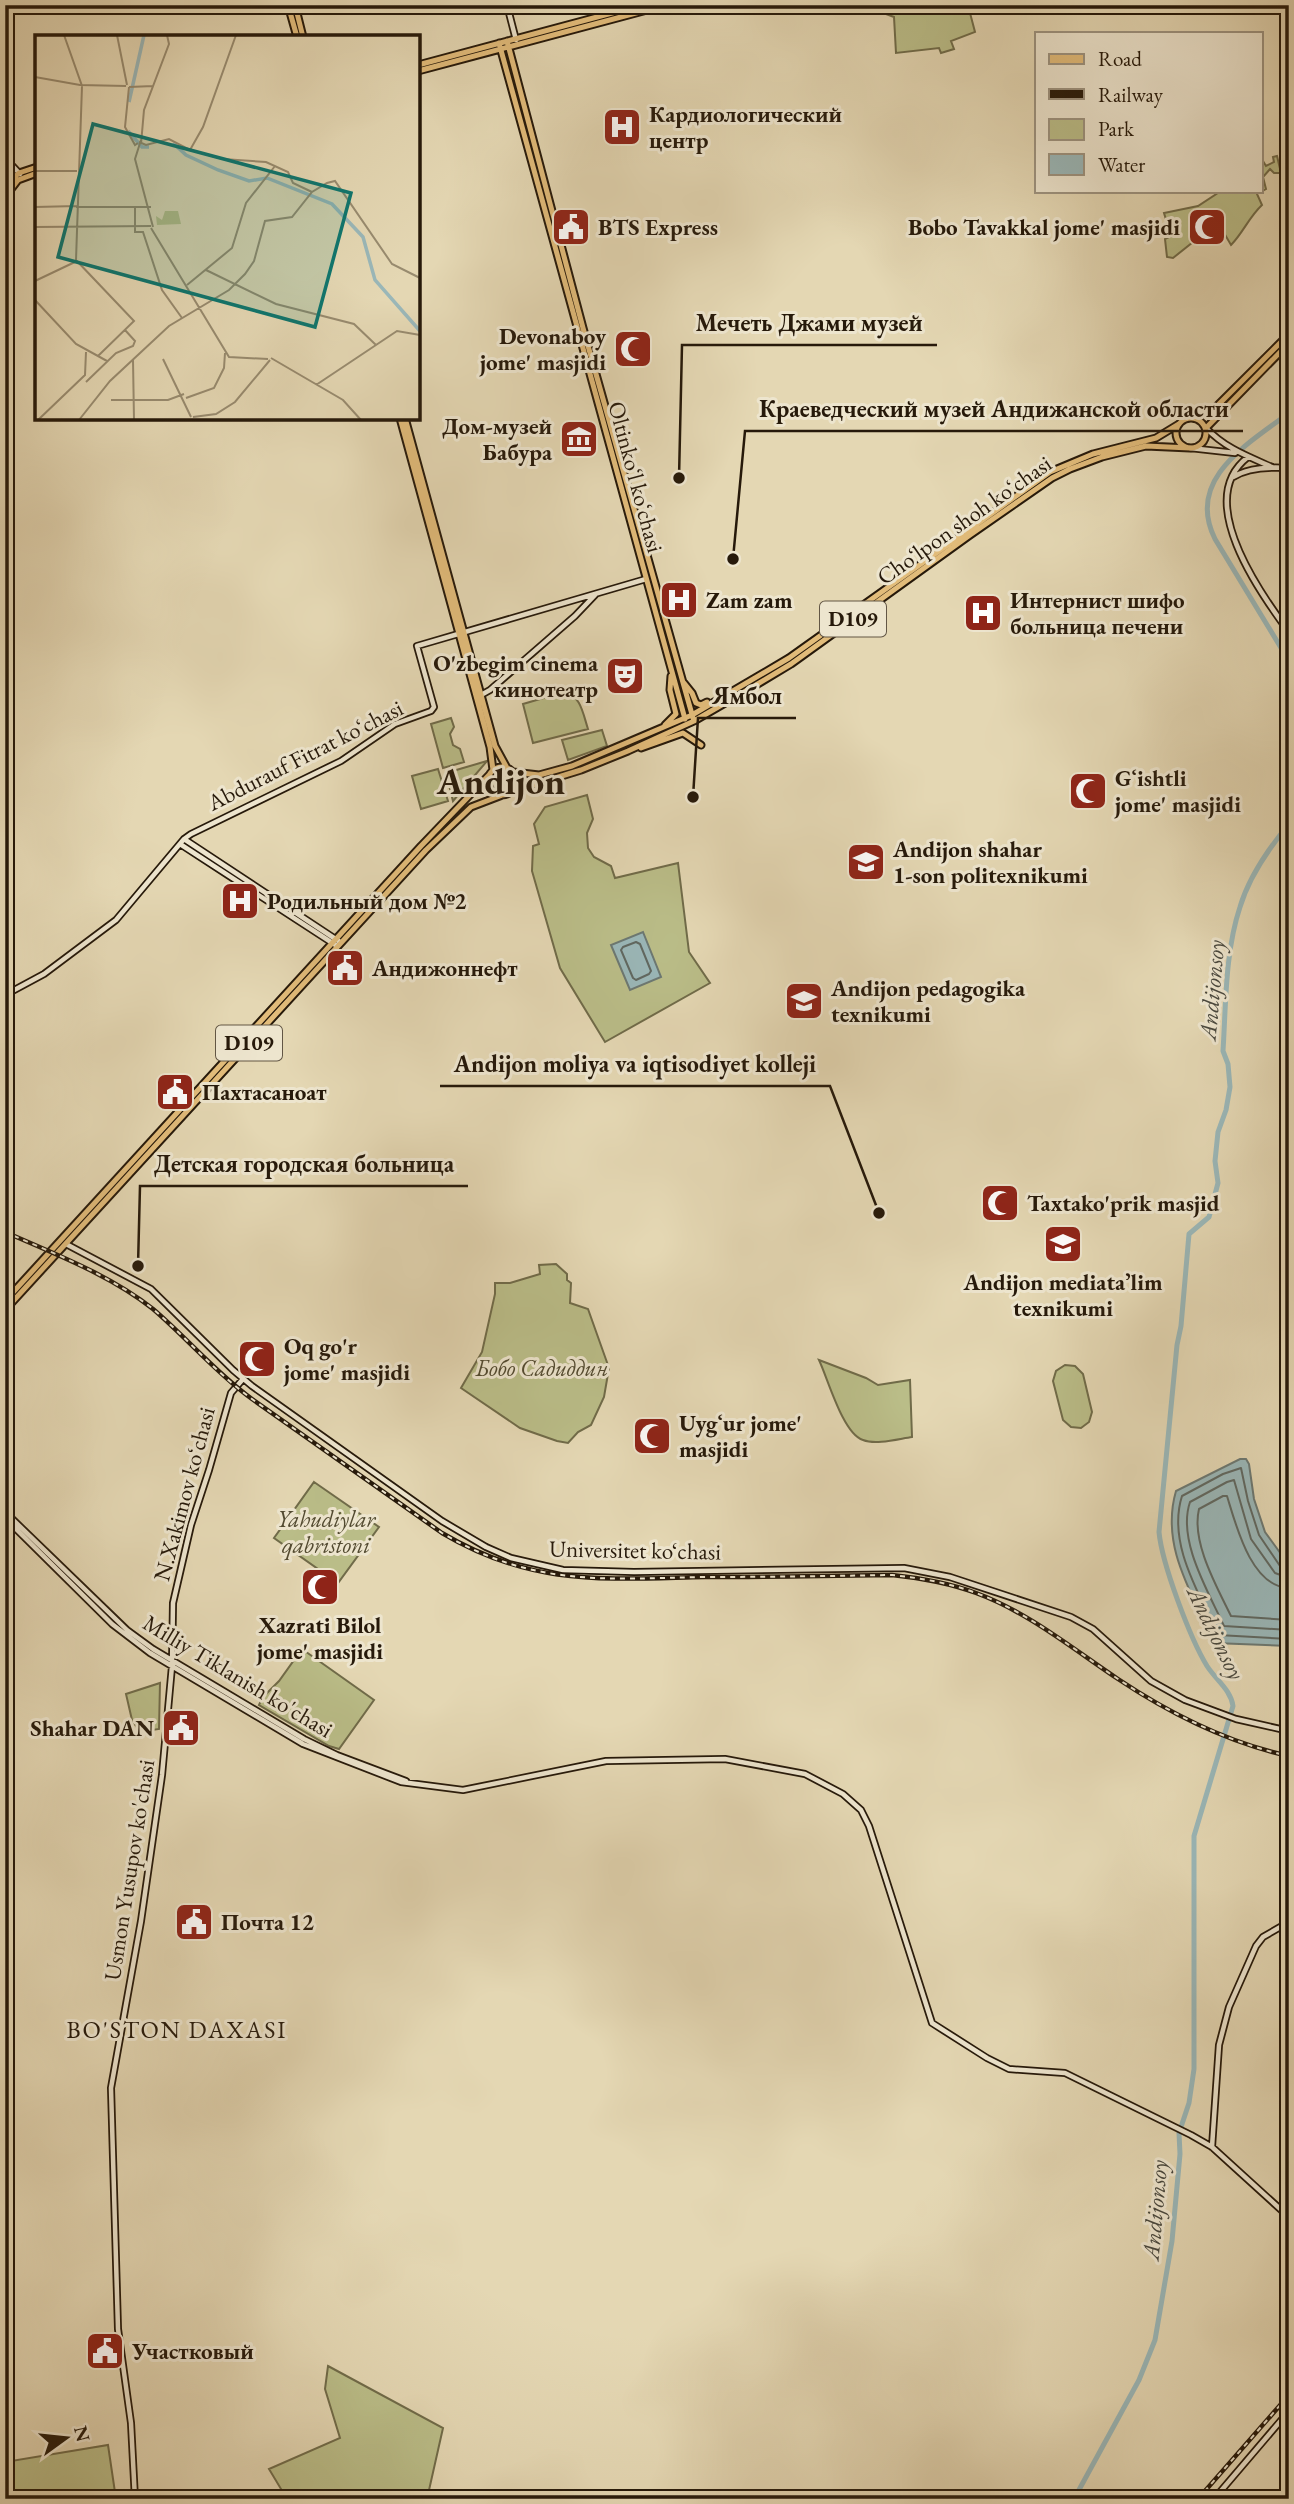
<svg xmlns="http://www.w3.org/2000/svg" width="1294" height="2504" viewBox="0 0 1294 2504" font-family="'EB Garamond',serif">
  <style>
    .green { fill: #babd88; stroke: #706b49; stroke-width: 2 }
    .water { fill: #9ab7b8; stroke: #6c7872; stroke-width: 2 }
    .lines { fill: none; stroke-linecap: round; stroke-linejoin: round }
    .shore { stroke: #606861; stroke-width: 2 }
    .river { stroke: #9ab7b8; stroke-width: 5 }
    .secondary-casing { stroke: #26190a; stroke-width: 8 }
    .primary-casing { stroke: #26190a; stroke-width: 9 }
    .secondary { stroke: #ede5ce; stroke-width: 4.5 }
    .primary { stroke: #e2bc7a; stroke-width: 5 }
    .rail-casing { stroke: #26190a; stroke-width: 4.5 }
    .rail { stroke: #ede5ce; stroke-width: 2; stroke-dasharray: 5; stroke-linecap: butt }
    .labels { text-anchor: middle; stroke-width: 6; stroke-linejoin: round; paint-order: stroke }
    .shield { fill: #ede5ce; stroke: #625645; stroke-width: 2 }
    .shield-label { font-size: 21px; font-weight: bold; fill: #26190a }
    .poi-label { font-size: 23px; font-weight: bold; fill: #26190a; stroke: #ede5ce; text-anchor: start }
    .street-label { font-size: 23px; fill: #26190a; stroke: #ede5ce }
    .park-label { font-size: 23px; font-style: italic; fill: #524a30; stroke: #ede5ce }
    .water-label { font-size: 24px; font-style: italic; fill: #49483e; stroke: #ede5ce }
    .neighbourhood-label { font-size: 24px; letter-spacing: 2px; fill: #26190a; stroke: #ede5ce }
    .town-label { font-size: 37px; font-weight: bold; fill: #26190a; stroke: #ede5ce }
    .inset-river { fill: none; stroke: #9ab7b8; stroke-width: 3.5 }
    .inset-road { fill: none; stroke: #988b6f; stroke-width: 2 }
    .view { fill: #0f766e; fill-opacity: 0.15; stroke: #0f766e; stroke-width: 3.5 }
    .inset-edge { fill: none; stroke: #26190a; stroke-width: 3.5 }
    .leader { fill: none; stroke: #26190a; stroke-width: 2.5 }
    .callout-dot { fill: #26190a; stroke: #ede5ce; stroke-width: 2.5 }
    .callout-label { font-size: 24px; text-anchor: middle; font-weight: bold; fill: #26190a; stroke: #ede5ce; stroke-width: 6; stroke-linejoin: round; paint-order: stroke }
  </style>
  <rect width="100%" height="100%" fill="#e4d7b3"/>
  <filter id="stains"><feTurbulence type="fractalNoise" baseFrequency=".00286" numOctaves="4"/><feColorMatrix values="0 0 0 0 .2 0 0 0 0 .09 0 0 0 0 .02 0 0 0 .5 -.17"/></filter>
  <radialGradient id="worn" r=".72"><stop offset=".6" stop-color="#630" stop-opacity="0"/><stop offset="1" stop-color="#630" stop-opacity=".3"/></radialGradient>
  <path class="green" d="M886,5H974L976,11L970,13L975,32L951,41L954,49L941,53L939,48L896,53L894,17L886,14Z
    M1277,156L1281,173H1274L1270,169L1263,177L1266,189L1257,194L1262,205C1249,217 1243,233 1231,245L1217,221L1213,222L1210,216L1200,219L1203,234L1173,258L1167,257L1165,239L1171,236L1164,213L1198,206L1221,191H1261V162L1263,161L1266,166L1274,162L1273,157Z
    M564,692C581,695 583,714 588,729L533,743L523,704Z
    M451,718L454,727L450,734L453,745L460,749L464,762L443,768L431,724Z
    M602,730L607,746L568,760L562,740Z
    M487,761L453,801L446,773Z
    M438,769L448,801L421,809L412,776Z
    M587,795L593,819L587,833L588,848L594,857L611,866L615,878L678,863L689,952L710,983L605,1042L560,968L532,871L533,846L539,844L534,824L545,807Z
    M556,1264L567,1274V1280L571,1283L570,1303L588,1309L609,1368L604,1397L591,1425L578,1432L568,1443L557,1441L520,1428L461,1388L482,1352L495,1294V1283H510L540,1274L539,1265Z
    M819,1360L866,1378L878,1385L910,1380L912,1437C898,1439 876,1445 863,1440C843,1434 828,1379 819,1360Z
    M1065,1365L1075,1366L1083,1374L1092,1412L1089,1422L1081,1428L1071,1427L1063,1420L1053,1381L1056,1371Z
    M314,1482L379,1527L338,1583L274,1538Z
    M302,1649L374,1700L339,1749L329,1746L259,1705L262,1698L279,1681Z
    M160,1683L159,1729L140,1732L132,1720L126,1694Z
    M328,2366L443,2428L427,2499H289L284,2494L269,2469L340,2438L325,2389Z
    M108,2445L116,2499H5V2462Z"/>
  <path class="water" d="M643,932L661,977L630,990L611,945Z
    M1240,1459H1246L1249,1464L1254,1499L1265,1532L1289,1565V1646L1214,1643C1192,1593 1160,1546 1176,1491Z"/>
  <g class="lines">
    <path class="shore" d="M636,942L640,944L651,971L649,974L636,980L633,978L621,950L623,947Z
      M1289,1569L1280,1566L1259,1535L1248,1501L1241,1468L1223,1474L1182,1496C1167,1543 1199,1593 1218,1635L1289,1639
      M1289,1578L1275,1573L1251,1539L1234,1480L1227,1482L1190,1502C1177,1540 1208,1591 1224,1626L1289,1630
      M1289,1588C1251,1587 1236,1525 1227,1496H1223L1199,1509C1191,1542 1217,1587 1231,1616L1289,1620"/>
    <path class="river" d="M1289,413C1248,444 1185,479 1215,539L1289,661
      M1074,2499L1139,2380L1155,2340L1172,2241L1180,2154L1179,2133L1189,2103L1194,2069V1836L1233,1706C1231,1690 1216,1680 1207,1666C1190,1638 1162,1564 1159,1532L1177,1345L1181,1326L1189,1234L1209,1217L1218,1183L1215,1161L1218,1132L1226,1110L1230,1087L1228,1064L1223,1051C1226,1004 1225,952 1240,907C1249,877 1269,848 1289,824"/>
    <defs>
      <path id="secondary" d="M507,5L516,40
        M5,158L20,174
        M5,166L16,178
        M1206,428C1225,448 1247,456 1272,467
        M1190,448L1235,453
        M1248,457C1193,499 1259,592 1289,632
        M1233,477C1249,467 1271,467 1289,468
        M481,695L490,690L575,616L595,595
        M184,839L340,942
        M180,844L337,946
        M5,995L44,974L116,920L184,839L191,834L341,761L395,724L431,711L434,707L417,646L646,579
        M66,1244L151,1289L233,1370L252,1386L442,1521L486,1547L511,1558L563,1570L634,1572L904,1568L950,1577L1071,1617L1093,1629L1151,1681L1185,1700L1236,1719L1289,1731
        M5,1512L127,1630L153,1649L304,1739L337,1755L406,1781
        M5,1518L112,1624L150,1653L303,1744L401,1782L463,1790L606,1761L725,1759L805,1774L843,1794L861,1810L869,1826L932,2023L987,2058L1009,2069L1065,2073L1191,2135L1212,2147L1289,2217
        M1212,2147L1219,2045L1229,2007L1256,1946L1263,1937L1289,1922
        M135,2499L131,2423L118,2329L111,2088L141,1921L162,1775L172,1666L173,1603L191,1525L209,1470L231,1393L243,1379
        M1214,2499L1289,2411"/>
      <path id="primary" d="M288,5L297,37
        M295,5L303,37
        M507,41L583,328L693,718
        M499,43L685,719
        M418,65L642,5
        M418,71L666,5
        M5,186L19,173L37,167
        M5,197L18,180L37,173
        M1176 433a15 15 0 1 1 30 0a15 15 0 1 1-30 0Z
        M400,418L490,747L493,770
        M405,418L495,746L507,768
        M1193,418L1210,412L1216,407L1289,334
        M1206,428L1289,343
        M684,683L692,693L696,703L701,705L707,702
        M665,725L676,714L670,690L671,676
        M641,748L683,733L701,745
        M488 781a14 14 0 1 1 28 0a14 14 0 1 1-28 0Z
        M513,772L539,775L572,766L692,715L789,658L1050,472L1093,454L1156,438L1179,424
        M510,792L581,770L628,751L694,721L756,685L791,664L970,535L1052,478L1070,469L1102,457L1146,446L1190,448
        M5,1301L421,846L490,774
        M5,1310L426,850L471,807L505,794"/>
    </defs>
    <use href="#secondary" class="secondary-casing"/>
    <use href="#primary" class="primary-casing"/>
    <use href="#secondary" class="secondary"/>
    <use href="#primary" class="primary"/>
    <defs>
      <path id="rail" d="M5,1232C55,1254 110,1275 153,1309C187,1338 216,1373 252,1399L442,1533C533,1587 604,1579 705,1577C768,1577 830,1576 892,1575C921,1578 949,1583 976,1593C1028,1612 1073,1649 1118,1679C1169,1713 1229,1743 1289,1756
        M1198,2499L1289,2395"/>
    </defs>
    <use href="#rail" class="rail-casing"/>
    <use href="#rail" class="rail"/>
  </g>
  <defs>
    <symbol id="hospital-square" viewBox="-11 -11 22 22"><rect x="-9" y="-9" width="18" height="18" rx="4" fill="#8f2418" stroke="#ede5ce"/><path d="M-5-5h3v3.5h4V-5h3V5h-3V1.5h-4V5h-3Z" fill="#fff"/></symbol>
    <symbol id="civic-square" viewBox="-11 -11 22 22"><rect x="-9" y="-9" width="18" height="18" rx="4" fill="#8f2418" stroke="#ede5ce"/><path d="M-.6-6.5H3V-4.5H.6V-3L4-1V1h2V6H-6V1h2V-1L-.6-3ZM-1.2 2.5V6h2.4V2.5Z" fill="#fff"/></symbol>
    <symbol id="mosque-square" viewBox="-11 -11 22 22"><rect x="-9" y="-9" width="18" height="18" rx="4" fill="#8f2418" stroke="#ede5ce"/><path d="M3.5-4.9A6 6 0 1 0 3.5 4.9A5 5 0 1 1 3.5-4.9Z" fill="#fff"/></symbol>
    <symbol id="museum-square" viewBox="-11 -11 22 22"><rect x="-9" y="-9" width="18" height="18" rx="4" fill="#8f2418" stroke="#ede5ce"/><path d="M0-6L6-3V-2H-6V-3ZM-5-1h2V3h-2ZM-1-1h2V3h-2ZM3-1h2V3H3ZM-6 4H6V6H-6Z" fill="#fff"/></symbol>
    <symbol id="theatre-square" viewBox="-11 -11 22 22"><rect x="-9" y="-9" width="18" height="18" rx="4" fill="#8f2418" stroke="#ede5ce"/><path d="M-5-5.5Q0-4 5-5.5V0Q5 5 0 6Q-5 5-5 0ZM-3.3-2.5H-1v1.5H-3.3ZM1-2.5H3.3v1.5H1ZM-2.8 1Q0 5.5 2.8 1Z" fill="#fff"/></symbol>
    <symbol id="university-square" viewBox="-11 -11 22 22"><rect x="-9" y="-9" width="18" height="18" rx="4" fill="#8f2418" stroke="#ede5ce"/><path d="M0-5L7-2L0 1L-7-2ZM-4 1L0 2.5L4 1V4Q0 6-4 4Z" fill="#fff"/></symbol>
  </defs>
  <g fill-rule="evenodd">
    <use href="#hospital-square" x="600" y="105" width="44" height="44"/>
    <use href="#civic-square" x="549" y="205" width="44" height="44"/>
    <use href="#mosque-square" x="1185" y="205" width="44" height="44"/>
    <use href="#mosque-square" x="611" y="327" width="44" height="44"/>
    <use href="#museum-square" x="557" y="417" width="44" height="44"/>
    <use href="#hospital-square" x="657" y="578" width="44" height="44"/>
    <use href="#hospital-square" x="961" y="591" width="44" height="44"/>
    <use href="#theatre-square" x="603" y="654" width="44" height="44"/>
    <use href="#mosque-square" x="1066" y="769" width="44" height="44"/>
    <use href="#university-square" x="844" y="840" width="44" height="44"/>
    <use href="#hospital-square" x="218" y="879" width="44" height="44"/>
    <use href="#civic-square" x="323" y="946" width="44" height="44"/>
    <use href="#university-square" x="782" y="979" width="44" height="44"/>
    <use href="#civic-square" x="153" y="1070" width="44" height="44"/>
    <use href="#mosque-square" x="978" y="1181" width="44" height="44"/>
    <use href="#university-square" x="1041" y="1222" width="44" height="44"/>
    <use href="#mosque-square" x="235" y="1337" width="44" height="44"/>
    <use href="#mosque-square" x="630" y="1414" width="44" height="44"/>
    <use href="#mosque-square" x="298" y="1565" width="44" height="44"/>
    <use href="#civic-square" x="159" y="1706" width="44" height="44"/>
    <use href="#civic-square" x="172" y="1900" width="44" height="44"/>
    <use href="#civic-square" x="83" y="2329" width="44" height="44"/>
  </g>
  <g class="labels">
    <g class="shield">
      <rect x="820" y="601.5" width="66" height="35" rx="5"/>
      <rect x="216" y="1025.5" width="66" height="35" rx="5"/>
    </g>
    <g class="shield-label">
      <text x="853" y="626">D109</text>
      <text x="249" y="1050">D109</text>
    </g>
    <g class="poi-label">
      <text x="649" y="122">Кардиологический<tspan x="649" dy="26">центр</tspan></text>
      <text x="598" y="235">BTS Express</text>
      <text x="1180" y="235" text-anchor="end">Bobo Tavakkal jome' masjidi</text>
      <text x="606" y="344" text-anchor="end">Devonaboy<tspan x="606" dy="26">jome' masjidi</tspan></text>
      <text x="552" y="434" text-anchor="end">Дом-музей<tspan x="552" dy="26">Бабура</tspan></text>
      <text x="706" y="608">Zam zam</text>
      <text x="1010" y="608">Интернист шифо<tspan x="1010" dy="26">больница печени</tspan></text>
      <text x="598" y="671" text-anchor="end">O'zbegim cinema<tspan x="598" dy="26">кинотеатр</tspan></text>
      <text x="1115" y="786">Gʻishtli<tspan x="1115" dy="26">jome' masjidi</tspan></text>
      <text x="893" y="857">Andijon shahar<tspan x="893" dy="26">1-son politexnikumi</tspan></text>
      <text x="267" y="909">Родильный дом №2</text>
      <text x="372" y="976">Андижоннефт</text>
      <text x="831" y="996">Andijon pedagogika<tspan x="831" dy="26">texnikumi</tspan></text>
      <text x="202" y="1100">Пахтасаноат</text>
      <text x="1027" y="1211">Taxtako'prik masjid</text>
      <text x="1063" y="1290" text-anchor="middle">Andijon mediataʼlim<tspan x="1063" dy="26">texnikumi</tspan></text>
      <text x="284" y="1354">Oq go'r<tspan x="284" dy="26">jome' masjidi</tspan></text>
      <text x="679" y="1431">Uygʻur jome'<tspan x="679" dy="26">masjidi</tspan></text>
      <text x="320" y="1633" text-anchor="middle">Xazrati Bilol<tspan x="320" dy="26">jome' masjidi</tspan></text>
      <text x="154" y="1736" text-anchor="end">Shahar DAN</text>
      <text x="221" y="1930">Почта 12</text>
      <text x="132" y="2359">Участковый</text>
    </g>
    <g class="street-label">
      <text transform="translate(636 477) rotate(75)" y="8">Oltinkoʻl koʻchasi</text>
      <text transform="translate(964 520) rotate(-35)" y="8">Choʻlpon shoh koʻchasi</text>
      <text transform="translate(305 755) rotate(-27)" y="8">Abdurauf Fitrat koʻchasi</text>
      <text transform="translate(184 1494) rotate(-75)" y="8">N.Xakimov koʻchasi</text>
      <text transform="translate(635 1550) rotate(1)" y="8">Universitet kо‘chasi</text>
      <text transform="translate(238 1676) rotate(31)" y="8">Milliy Tiklanish ko'chasi</text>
      <text transform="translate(129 1870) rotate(-81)" y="8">Usmon Yusupov ko'chasi</text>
    </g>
    <g class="park-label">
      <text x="542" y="1376">Бобо Садиддин</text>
      <text x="326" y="1527">Yahudiylar<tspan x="326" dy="26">qabristoni</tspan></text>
    </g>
    <g class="water-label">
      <text transform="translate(1212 990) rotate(-85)" y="8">Andijonsoy</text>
      <text transform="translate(1216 1633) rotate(64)" y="8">Andijonsoy</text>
      <text transform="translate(1155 2210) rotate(-85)" y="8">Andijonsoy</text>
    </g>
    <g class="neighbourhood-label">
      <text x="177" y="2038">BO'STON DAXASI</text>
    </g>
    <g class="town-label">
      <text x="501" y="794">Andijon</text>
    </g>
  </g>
  <g transform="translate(35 35)">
    <rect width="385" height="385" fill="#e4d7b3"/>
    <path d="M130,176H143L146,189L122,190L121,181L127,185Z" fill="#babd88"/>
    <path class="inset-river" d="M94,67L109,0M93,96L107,112H114M138,108L151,120L183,135L214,146L232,143L297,169L328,202L340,245L385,296"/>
    <path class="inset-road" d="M29,0L47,51L41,225L99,286L63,321M82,0L92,50M0,42L45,50L91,51M94,52L90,92L100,110L103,108M94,52L118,51M106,105L100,124L118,192M104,107L111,110L134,104L155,115L188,124L231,127L253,137L258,148L277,157M106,109L109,75L134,9L132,0M155,115L168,92L201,0M0,136H42M0,172L42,171M41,172H116M100,172V197H108L127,255L147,283M0,192L116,191M116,193L194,322L233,324M171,235L241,269L319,289L341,310M0,246L42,226M152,250L197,213L211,168L240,131M0,265L41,309L72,326M236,323L308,365L326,385M128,324L156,382M98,325L99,385M51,347L81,318L98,311L100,306L90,295M281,350L362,296L385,300M151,363L179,353L189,333L190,318M76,365H133L149,359M158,382L181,379L200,367L235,325M3,385L50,340L51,317M44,385L75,346L134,291L194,255L210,239L219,226L230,186L257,182L277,157L292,148L300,146L357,229L385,243"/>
    <path class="view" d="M58,89L316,158L280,292L23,222Z"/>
    <rect width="385" height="385" class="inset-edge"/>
  </g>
  <path class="leader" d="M679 478L682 345H937M733 559L745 431H1243M693 797L698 718H796M879 1213L830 1086H440M138 1266L140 1186H468"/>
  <g class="callout-dot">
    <circle cx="679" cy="478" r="7"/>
    <circle cx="733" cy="559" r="7"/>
    <circle cx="693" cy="797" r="7"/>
    <circle cx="879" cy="1213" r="7"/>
    <circle cx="138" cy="1266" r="7"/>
  </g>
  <g class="callout-label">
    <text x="809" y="331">Мечеть Джами музей</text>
    <text x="994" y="417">Краеведческий музей Андижанской области</text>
    <text x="747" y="704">Ямбол</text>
    <text x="635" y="1072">Andijon moliya va iqtisodiyet kolleji</text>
    <text x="304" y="1172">Детская городская больница</text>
  </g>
  <rect width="1294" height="2504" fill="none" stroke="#e4d7b3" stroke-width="28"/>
  <rect x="7" y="7" width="1280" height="2490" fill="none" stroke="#26190a" stroke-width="3.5"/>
  <rect x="14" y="14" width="1266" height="2476" fill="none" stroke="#26190a" stroke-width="2"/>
  <rect x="1035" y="32" width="228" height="161" fill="#ede5ce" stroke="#9d9380" stroke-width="2"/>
  <rect x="1049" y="54" width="35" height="10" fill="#e2bc7a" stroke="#9d9380" stroke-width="2"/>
  <text x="1098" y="66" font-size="21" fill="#26190a">Road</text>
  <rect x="1049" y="89" width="35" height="10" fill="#26190a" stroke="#9d9380" stroke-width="2"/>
  <text x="1098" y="102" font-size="21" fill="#26190a">Railway</text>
  <rect x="1049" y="119" width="35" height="21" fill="#babd88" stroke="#9d9380" stroke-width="2"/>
  <text x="1098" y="136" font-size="21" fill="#26190a">Park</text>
  <rect x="1049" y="154" width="35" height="21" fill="#9ab7b8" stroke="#9d9380" stroke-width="2"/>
  <text x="1098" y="172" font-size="21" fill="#26190a">Water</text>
  <g transform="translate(66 2438) rotate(75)" stroke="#ede5ce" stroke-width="5" paint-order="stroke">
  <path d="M0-5L12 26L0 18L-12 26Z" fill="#26190a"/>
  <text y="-10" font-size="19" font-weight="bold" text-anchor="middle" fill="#26190a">N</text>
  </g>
  <rect width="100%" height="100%" filter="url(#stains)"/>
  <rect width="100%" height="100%" fill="url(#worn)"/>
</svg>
